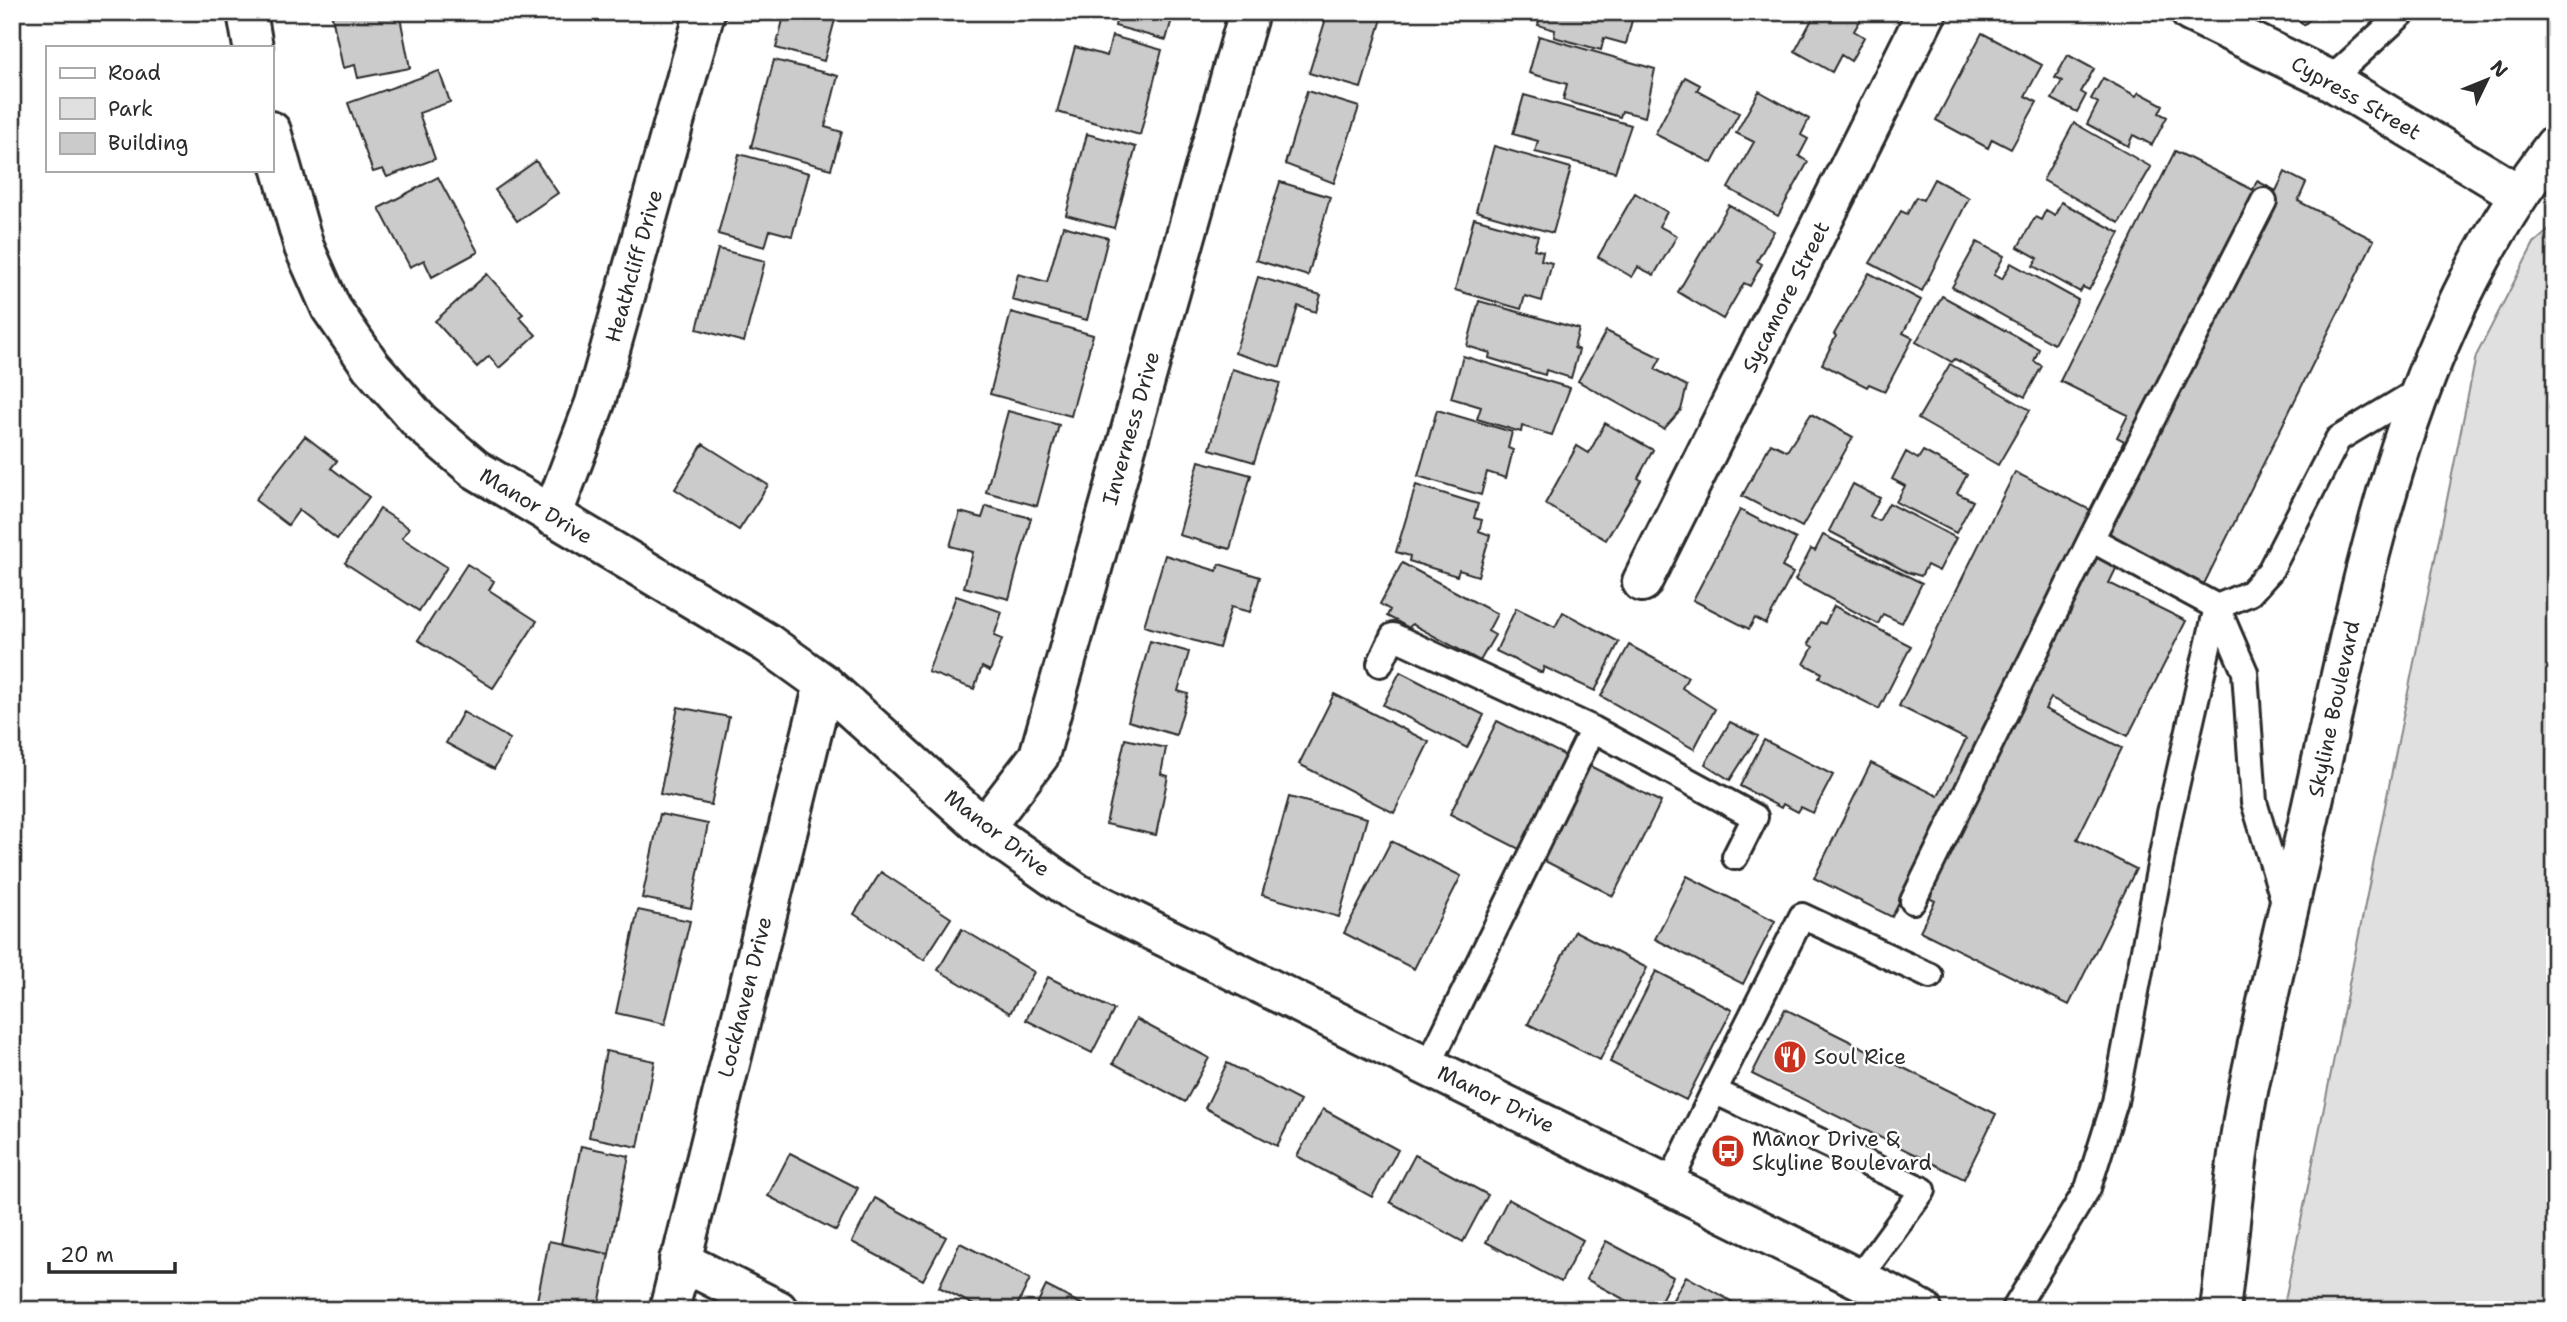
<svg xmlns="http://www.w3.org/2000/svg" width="2567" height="1322" viewBox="0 0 2567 1322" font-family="'Shantell Sans',sans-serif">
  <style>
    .green { fill: #e0e0e0; stroke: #868686; stroke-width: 2 }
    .building { fill: #cbcbcb; stroke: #2b2b2b; stroke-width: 2 }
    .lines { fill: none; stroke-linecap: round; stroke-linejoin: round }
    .service-casing { stroke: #2b2b2b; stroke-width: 30 }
    .minor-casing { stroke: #2b2b2b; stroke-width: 44 }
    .tertiary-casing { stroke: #2b2b2b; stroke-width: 44 }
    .primary-casing { stroke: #2b2b2b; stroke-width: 44 }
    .service { stroke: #fff; stroke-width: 24 }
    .minor { stroke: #fff; stroke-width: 38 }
    .tertiary { stroke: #fff; stroke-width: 38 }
    .primary { stroke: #fff; stroke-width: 38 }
    .labels { text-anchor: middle; stroke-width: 5; stroke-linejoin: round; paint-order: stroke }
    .street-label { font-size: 21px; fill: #2b2b2b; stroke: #fff }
    .poi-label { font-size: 21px; fill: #2b2b2b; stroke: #fff; text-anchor: start }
  </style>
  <rect width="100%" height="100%" fill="#fff"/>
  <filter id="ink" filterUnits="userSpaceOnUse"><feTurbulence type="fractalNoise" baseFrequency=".0143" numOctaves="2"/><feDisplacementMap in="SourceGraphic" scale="14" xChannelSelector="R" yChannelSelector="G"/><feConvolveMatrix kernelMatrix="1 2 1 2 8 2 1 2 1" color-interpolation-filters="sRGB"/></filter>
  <g filter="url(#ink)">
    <path class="green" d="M2555,225V1310H2283L2476,356L2534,243Z"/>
    <path class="building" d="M331,12H399L410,68L358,78L355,65L343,68Z
      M785,12H837L824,61L776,48Z
      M1118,12H1174L1166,40L1115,26Z
      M1328,12H1384L1361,88L1309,73Z
      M1541,12H1634L1626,44L1604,38L1601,50L1554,37L1555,30L1538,25Z
      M1816,12H1865L1854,31L1864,37L1851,61L1841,55L1832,72L1795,51Z
      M2291,12H2317L2304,25Z
      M1982,33L2042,65L2025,96L2037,102L2011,149L1992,139L1988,148L1936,120Z
      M1112,36L1162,50L1140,135L1057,112L1075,47L1107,56Z
      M1539,36L1655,69L1645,117L1622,111L1620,117L1563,100L1567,84L1529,73Z
      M2068,55L2094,69L2081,92L2086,95L2077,112L2052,99L2062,81L2055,78Z
      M774,60L838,76L825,127L842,132L831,169L751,147Z
      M439,71L450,102L419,113L435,159L387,177L383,169L373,172L348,103Z
      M1685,77L1700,85L1697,90L1739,113L1712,163L1655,134Z
      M2103,78L2136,96L2139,92L2163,105L2159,113L2167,117L2152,145L2133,135L2128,146L2087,124L2098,103L2091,99Z
      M1307,91L1359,107L1334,183L1285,164Z
      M1759,91L1809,119L1801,135L1808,139L1799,156L1808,162L1778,216L1728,188L1754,142L1736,133Z
      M1524,95L1631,125L1615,172L1535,152L1538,141L1513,134Z
      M2074,123L2151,167L2119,223L2043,180Z
      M1087,134L1136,147L1114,228L1066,215Z
      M1494,146L1571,168L1553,233L1476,211Z
      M2175,151L2253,190L2257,181L2276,191L2285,172L2306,183L2298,201L2374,240L2204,584L2127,546L2109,583L2186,621L2128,736L2051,698L2045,709L2122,748L2077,839L2136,869L2069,1005L1920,931L1935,901L1907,887L1892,917L1814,878L1871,763L1938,796L1966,739L1899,706L2015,472L2090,510L2124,441L2117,437L2128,415L2060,381Z
      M739,154L809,173L792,236L770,230L765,247L718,234Z
      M536,161L558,193L517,221L495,190Z
      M438,177L478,252L432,277L424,260L410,267L379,208Z
      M1934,179L1969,198L1922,291L1870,263L1901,211L1907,214L1916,197L1923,200Z
      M1280,182L1330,197L1308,276L1256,260Z
      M1635,193L1667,212L1659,226L1677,236L1654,275L1638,267L1632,277L1598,257Z
      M2061,202L2120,233L2089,290L2083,287L2080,292L2033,266L2038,258L2018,247L2035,217L2041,220L2046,210L2055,215Z
      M1729,205L1774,231L1757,261L1762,264L1750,286L1744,283L1723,319L1678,292Z
      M1474,218L1538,236L1534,249L1543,251L1541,260L1552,263L1542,301L1525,296L1521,309L1455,290Z
      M1063,226L1108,238L1087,320L1012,300L1018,274L1047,282Z
      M1977,242L2004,256L1994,275L2002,279L2011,263L2078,300L2054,344L1952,287Z
      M718,249L765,261L744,342L697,329Z
      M1869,273L1921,300L1903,333L1913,338L1885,391L1869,384L1867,387L1822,364L1836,336L1834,334Z
      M487,274L523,314L519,317L536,335L499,368L489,356L477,367L435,321Z
      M1258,277L1321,295L1316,312L1298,306L1280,367L1235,353Z
      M1942,296L2039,349L2034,361L2042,366L2025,397L1955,359L1952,362L1916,342Z
      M1479,301L1579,329L1574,348L1579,350L1571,378L1546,370L1545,375L1489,358L1490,353L1467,346Z
      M1011,312L1093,335L1071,416L990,394Z
      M1606,331L1661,358L1655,369L1687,386L1681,410L1664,429L1578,381Z
      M1463,356L1570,388L1552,435L1522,426L1521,432L1477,419L1481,407L1451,398Z
      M1950,364L2030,410L1998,465L1918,419Z
      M1232,369L1280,383L1254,462L1210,449Z
      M1437,410L1512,432L1508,448L1513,450L1506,478L1487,472L1481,495L1418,476Z
      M1008,411L1059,425L1037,506L986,492Z
      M1811,414L1853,437L1802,527L1742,496L1771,443L1787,451Z
      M1605,423L1653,450L1638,478L1641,480L1606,540L1545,504L1577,446L1589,453Z
      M305,436L337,461L331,468L369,497L337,539L299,510L288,525L255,500Z
      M703,444L768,485L739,530L675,489Z
      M1923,451L1967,475L1957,493L1973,501L1956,533L1896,502L1905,486L1892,479L1906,452L1918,459Z
      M1199,461L1251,475L1230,549L1179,535Z
      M1853,484L1880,498L1870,516L1879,521L1889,503L1956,538L1939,571L1927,565L1921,576L1907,572L1829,531Z
      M1416,485L1478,504L1474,518L1482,520L1479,531L1490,535L1478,576L1459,570L1457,576L1409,561L1410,556L1396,552Z
      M986,506L1031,518L1009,599L964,587L973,552L950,546L960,512L982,518Z
      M380,509L409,528L402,538L447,567L419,611L345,563Z
      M1740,510L1796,539L1782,567L1793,573L1766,624L1755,618L1749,629L1693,600Z
      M1823,535L1922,583L1902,623L1883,614L1878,624L1795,580L1811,549L1815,551Z
      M1165,555L1217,571L1219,564L1260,577L1250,612L1231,607L1219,648L1144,626Z
      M1402,563L1497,614L1488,631L1495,635L1480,661L1412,624L1409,628L1387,616L1390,610L1380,604Z
      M467,564L494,581L489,590L537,621L493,688L418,640Z
      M956,596L1002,612L994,636L1002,639L990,671L982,667L974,689L928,672Z
      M1834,606L1911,646L1879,709L1819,678L1822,673L1804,664L1813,647L1808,644L1820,622L1825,624Z
      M1516,608L1555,627L1563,612L1619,642L1595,691L1544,667L1542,673L1496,651Z
      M1150,641L1189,652L1178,691L1188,694L1176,735L1128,721Z
      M1629,645L1688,677L1682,688L1715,709L1694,749L1601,696Z
      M1400,672L1484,715L1467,748L1383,705Z
      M1334,694L1429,742L1394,813L1299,764Z
      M678,707L729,717L711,805L660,794Z
      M463,712L510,739L494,769L446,743Z
      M1497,721L1574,760L1527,853L1450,814Z
      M1730,722L1758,736L1730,780L1705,764Z
      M1125,739L1166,748L1161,774L1168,776L1156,835L1106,824Z
      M1764,740L1833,775L1813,813L1801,807L1798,812L1783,804L1781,808L1740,786Z
      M1586,764L1661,802L1613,896L1539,858Z
      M1289,797L1367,818L1339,917L1262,895Z
      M660,814L708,824L691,908L642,898Z
      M1391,841L1461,876L1414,969L1344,933Z
      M881,872L951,918L924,960L854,914Z
      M1687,876L1775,921L1743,984L1655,939Z
      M638,910L690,921L665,1024L616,1013Z
      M962,929L1034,972L1010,1013L938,970Z
      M1575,931L1647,968L1600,1060L1528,1024Z
      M1656,971L1732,1010L1686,1100L1610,1062Z
      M1048,977L1114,1010L1092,1053L1026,1020Z
      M1785,1009L1996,1114L1964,1179L1752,1074Z
      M1136,1019L1209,1058L1185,1102L1113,1063Z
      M606,1051L655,1061L638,1147L589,1137Z
      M1227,1063L1300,1101L1277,1146L1205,1108Z
      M1323,1109L1398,1150L1372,1197L1297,1156Z
      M581,1146L629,1156L609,1254L561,1244Z
      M790,1153L858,1188L836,1231L768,1196Z
      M1415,1155L1488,1195L1463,1242L1390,1202Z
      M875,1198L946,1237L923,1280L852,1242Z
      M1508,1199L1583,1240L1561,1282L1486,1242Z
      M549,1241L609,1254L598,1310H535Z
      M1606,1241L1673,1277L1656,1310H1644L1586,1279Z
      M960,1243L1030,1279L1015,1310H983L939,1287Z
      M1686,1276L1747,1310H1667Z
      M1046,1286L1093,1310H1034Z"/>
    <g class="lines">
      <defs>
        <path id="service" d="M2330,80L2404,12
          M2264,201L2091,539L2217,607L2245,672L2254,802L2286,908
          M2217,607L2250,593L2270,571L2338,439L2421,389
          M1380,664L1393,636L1593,729
          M1913,901L2091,539
          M1428,1066L1593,729L1755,817L1735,857
          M1714,1091L1802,916L1930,976
          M1669,1185L1714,1091L1923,1190L1858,1279
          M2014,1310L2088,1188L2115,1102L2170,813L2217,607"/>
        <path id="minor" d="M2190,12L2330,80L2517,193
          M552,516L595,403L705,12
          M1642,582L1927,12
          M679,1260L778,1310
          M669,1310L824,684"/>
        <path id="tertiary" d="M247,12L253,47
          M271,131L304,247L331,308L371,366L420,422L475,469L767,643L824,684L984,828L1078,894L1922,1310
          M984,828L1039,756L1249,12"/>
        <path id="primary" d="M2220,1310C2229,1239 2234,1166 2247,1096C2268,990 2295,884 2318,778C2368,555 2410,330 2555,145"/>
      </defs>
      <use href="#service" class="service-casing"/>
      <use href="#minor" class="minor-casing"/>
      <use href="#tertiary" class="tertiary-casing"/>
      <use href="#primary" class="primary-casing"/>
      <use href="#service" class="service"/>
      <use href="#minor" class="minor"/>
      <use href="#tertiary" class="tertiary"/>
      <use href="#primary" class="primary"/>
    </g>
  </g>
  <defs>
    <symbol id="restaurant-disc" viewBox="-11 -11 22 22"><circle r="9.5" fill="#c8321e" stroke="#fff"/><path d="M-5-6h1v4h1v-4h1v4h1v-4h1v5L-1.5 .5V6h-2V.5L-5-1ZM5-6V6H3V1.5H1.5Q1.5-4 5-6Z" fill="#fff"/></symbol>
    <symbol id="bus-disc" viewBox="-11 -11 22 22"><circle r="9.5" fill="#c8321e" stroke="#fff"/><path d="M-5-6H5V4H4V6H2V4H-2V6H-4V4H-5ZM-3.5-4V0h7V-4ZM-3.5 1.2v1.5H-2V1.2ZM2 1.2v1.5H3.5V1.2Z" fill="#fff"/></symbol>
  </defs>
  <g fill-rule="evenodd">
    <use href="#restaurant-disc" x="1771" y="1038" width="38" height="38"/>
    <use href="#bus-disc" x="1709" y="1132" width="38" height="38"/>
  </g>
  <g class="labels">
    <g class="street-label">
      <text transform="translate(2356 98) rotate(30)" y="7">Cypress Street</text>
      <text transform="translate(634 266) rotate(-74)" y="7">Heathcliff Drive</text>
      <text transform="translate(1786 297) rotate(-63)" y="7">Sycamore Street</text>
      <text transform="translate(1131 428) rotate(-74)" y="7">Inverness Drive</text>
      <text transform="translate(536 506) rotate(31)" y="7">Manor Drive</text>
      <text transform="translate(2334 709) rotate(-78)" y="7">Skyline Boulevard</text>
      <text transform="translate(997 833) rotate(38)" y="7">Manor Drive</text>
      <text transform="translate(745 997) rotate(-76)" y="7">Lockhaven Drive</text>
      <text transform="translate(1496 1099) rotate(26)" y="7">Manor Drive</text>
    </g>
    <g class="poi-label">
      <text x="1814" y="1064">Soul Rice</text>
      <text x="1752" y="1146">Manor Drive &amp;<tspan x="1752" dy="24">Skyline Boulevard</tspan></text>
    </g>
  </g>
  <rect width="2567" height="1322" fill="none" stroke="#fff" stroke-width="42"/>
  <rect x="21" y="21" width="2525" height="1280" fill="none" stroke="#2b2b2b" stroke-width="2.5" filter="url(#ink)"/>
  <rect x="46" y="46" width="228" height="126" fill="#ffffff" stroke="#aaaaaa" stroke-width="2"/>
  <rect x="60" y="68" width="35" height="10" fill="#ffffff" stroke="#aaaaaa" stroke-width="2"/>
  <text x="108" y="80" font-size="21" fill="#2b2b2b">Road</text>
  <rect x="60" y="98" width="35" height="21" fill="#e0e0e0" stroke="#aaaaaa" stroke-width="2"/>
  <text x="108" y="116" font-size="21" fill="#2b2b2b">Park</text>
  <rect x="60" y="133" width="35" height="21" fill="#cbcbcb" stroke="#aaaaaa" stroke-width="2"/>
  <text x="108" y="150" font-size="21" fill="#2b2b2b">Building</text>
  <g transform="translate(2487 80) rotate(47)" stroke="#ffffff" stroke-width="5" paint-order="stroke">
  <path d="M0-5L12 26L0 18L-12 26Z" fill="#2b2b2b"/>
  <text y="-10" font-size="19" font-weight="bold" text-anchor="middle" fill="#2b2b2b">N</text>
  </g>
  <path d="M49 1262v10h126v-10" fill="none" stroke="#2b2b2b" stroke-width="3.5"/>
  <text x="60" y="1262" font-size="21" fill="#2b2b2b" stroke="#ffffff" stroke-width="5" paint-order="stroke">20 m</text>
</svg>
